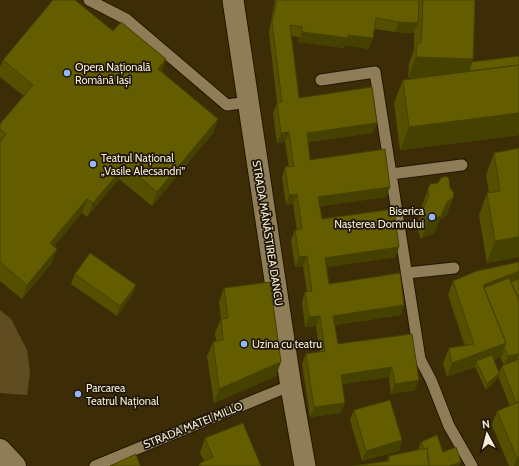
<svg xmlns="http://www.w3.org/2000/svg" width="519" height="466" viewBox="0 0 519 466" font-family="Cabin,sans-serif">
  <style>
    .green { fill: #5f4c21 }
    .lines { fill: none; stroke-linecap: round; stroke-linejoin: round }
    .service-casing { stroke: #211600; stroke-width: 13 }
    .minor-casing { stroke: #211600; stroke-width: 23 }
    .tertiary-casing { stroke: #211600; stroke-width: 24 }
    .service { stroke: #8f7d58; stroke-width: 11 }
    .minor { stroke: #8f7d58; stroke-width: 21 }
    .tertiary { stroke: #8f7d58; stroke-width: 22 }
    .wall { fill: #555000 }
    .shaded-wall { fill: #454100 }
    .building { fill: #635d00; stroke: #454100 }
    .poi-dot { fill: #96b6fd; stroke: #1e1708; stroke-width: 1.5 }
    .labels { text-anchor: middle; stroke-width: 3.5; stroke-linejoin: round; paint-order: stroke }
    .poi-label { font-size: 11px; fill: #f6ecd8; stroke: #1e1708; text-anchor: start }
    .street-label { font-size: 11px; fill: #f6ecd8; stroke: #1e1708 }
  </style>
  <rect width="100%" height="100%" fill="#3d2d07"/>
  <path class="green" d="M0,310L11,319L27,350L30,373L27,395L0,393Z"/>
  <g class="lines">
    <defs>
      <path id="service" d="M89,0L126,19L227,105L248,102
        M321,80L375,72L420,359L431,380L449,426L472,466
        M391,174L462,165
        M407,273L454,268
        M95,466L282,389L291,387"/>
      <path id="minor" d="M233,0L291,387L305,466"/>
      <path id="tertiary" d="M0,450L15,466"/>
    </defs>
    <use href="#service" class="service-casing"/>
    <use href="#minor" class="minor-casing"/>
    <use href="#tertiary" class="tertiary-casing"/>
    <use href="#service" class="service"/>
    <use href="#minor" class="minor"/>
    <use href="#tertiary" class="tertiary"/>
  </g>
  <path class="wall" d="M275,0H475L472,62L519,56V135L400,150L394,103L403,80L414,78H408L409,64L414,50V33L395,32L375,29L369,49L345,45L344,48L298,42L299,37L291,36L299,98L373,133L308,142L310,160L390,187L386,197L320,206L322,219L399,247L395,257L327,267L329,284L401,315L335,325L338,344L412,334L415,390L391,394L389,377L342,384L341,413L310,417L302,364L306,354L320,352L316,326L305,327L302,302L305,292H307L303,266L295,267L291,240L295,230H297L293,204L286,205L282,177L285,167H289L285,142L277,143L273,113L277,103L269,32Z
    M113,31L166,59L162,72L218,119L213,133L152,206L119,179L87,217L82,213L54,246L52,263L22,299L0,281V124L24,96L0,77V67L3,60Z
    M494,153L519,257L487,263L479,215L487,193H489L486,175Z
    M450,188L453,198L446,216L440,219L434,233L421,239L416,226L422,210V206L428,189Z
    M519,262V466H509L492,425L497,411L510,406L498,376L502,366L504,365L500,357L494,360L497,379L486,390L475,367L447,377L443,363L449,348L465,346L448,295L453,281Z
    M75,274L136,285L132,295L117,316L71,284Z
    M224,288L276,376L214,403L207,356L213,342L216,341L215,333L221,319L219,302Z
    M354,410L399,451L362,461L350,420Z
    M205,438L261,466H199L200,463L204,461L200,453Z
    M421,442L443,452L387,461L389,456L418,450Z"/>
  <path class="shaded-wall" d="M399,22L418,23L414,33L395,32Z
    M302,32L348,35L373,38L369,49L345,45L344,48L298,42Z
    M416,57L473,59L466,80L408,78Z
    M166,59L161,74L158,69Z
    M519,113V135L400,150L409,127Z
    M218,119L213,133L152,206L157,192Z
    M377,123L373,133L303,143L307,133Z
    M289,132L285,142L277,143L281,133Z
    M125,165L119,179L87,217L93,203Z
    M390,187L386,197L315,207L318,197Z
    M297,194L293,204L286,205L289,195Z
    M453,198L446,216L440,219L434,233L421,239L428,221L447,202Z
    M87,199L82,213L45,257L50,243Z
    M519,237V257L487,263L495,241Z
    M399,247L395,257L322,268L325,258Z
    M57,249L52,263L22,299L27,285Z
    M307,256L303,266L295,267L299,257Z
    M519,271V284L485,297L483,285Z
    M136,285L132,295L117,316L120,306Z
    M404,305L401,315L330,326L333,316Z
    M320,316L316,326L305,327L309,317Z
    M506,343L501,357L478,365L476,361L475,367L447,377L452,363Z
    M519,354L515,364L504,367L508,356Z
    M281,362L276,376L214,403L219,389Z
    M392,367L389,377L337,385L341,375Z
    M499,373L497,379L486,390L487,384Z
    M419,380L415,390L391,394L395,384Z
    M345,403L341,413L310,417L314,407Z
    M402,440L399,451L362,461L366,451Z
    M519,457V466H514L517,458Z
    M461,462L459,466H449Z"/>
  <path class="building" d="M53,0H75L113,31L121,22L166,59L158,69L218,119L157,192L125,165L93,203L87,199L50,243L57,249L27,285L0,262V142L6,134L0,129V124L33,85L3,60Z
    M277,0H419L418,23L399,22L376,18L373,38L348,35V38L302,32V27L290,25L299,98L372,87L377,123L307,133L310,160L385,149L390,187L318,197L322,219L394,209L399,247L325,258L329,284L400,273L404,305L333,316L338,344L412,334L419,380L395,384L392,367L341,375L345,403L314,407L306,354L325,351L320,316L309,317L305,292L312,291L307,256L299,257L295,230L302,229L297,194L289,195L285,167L294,166L289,132L281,133L277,103L282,102L272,22Z
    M423,0H475L473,59L416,57L417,43H421Z
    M519,56V65L470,71V68L472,62Z
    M519,65V113L409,127L403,80Z
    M519,148V237L495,241L487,193L500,191L494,153Z
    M446,176L449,179L450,188L454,193L453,198L447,202L441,216L428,221L423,209L429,195L428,189L430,184L438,183L441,178Z
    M90,253L136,285L120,306L75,274Z
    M519,262V271L483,285L506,343L452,363L449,348L474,344L453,281L477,271Z
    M509,278L519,300V355V354L508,356L504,347L506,343L484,288Z
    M519,279V299L511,282Z
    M270,282L281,362L219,389L213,342L223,340L221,319L228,318L224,288Z
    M492,355L499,373L487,384L476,361Z
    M519,359V402L516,403L502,366Z
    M390,400L402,440L366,451L354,410Z
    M519,402V457L517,458L497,411Z
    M243,423L261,466H201L200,463L213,457L205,438Z
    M437,435L443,452L456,447L461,462L449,466H429L427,448L424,449L421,442Z
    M427,448L429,466H352L389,461V456Z
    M136,454L140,466H110Z"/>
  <g class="poi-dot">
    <circle cx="67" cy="73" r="4"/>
    <circle cx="93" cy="164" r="4"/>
    <circle cx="432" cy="217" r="4"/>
    <circle cx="244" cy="344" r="4"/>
    <circle cx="78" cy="394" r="4"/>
  </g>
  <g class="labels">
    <g class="poi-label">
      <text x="75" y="71">Opera Națională<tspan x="75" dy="13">Română Iași</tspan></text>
      <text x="101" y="162">Teatrul Național<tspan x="101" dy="13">„Vasile Alecsandri”</tspan></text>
      <text x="424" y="215" text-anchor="end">Biserica<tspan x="424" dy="13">Nașterea Domnului</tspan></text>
      <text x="252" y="348">Uzina cu teatru</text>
      <text x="86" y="392">Parcarea<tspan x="86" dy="13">Teatrul Național</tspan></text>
    </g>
    <g class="street-label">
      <text transform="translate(268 233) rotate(81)" y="4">STRADA MĂNĂSTIREA DANCU</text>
      <text transform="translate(193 425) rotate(-22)" y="4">STRADA MATEI MILLO</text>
    </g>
  </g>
  <g transform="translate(487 434) rotate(353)" stroke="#1e1708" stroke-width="3" paint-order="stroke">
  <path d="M0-3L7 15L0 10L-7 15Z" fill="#f6ecd8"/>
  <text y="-6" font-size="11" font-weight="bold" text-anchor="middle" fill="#f6ecd8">N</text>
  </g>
</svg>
